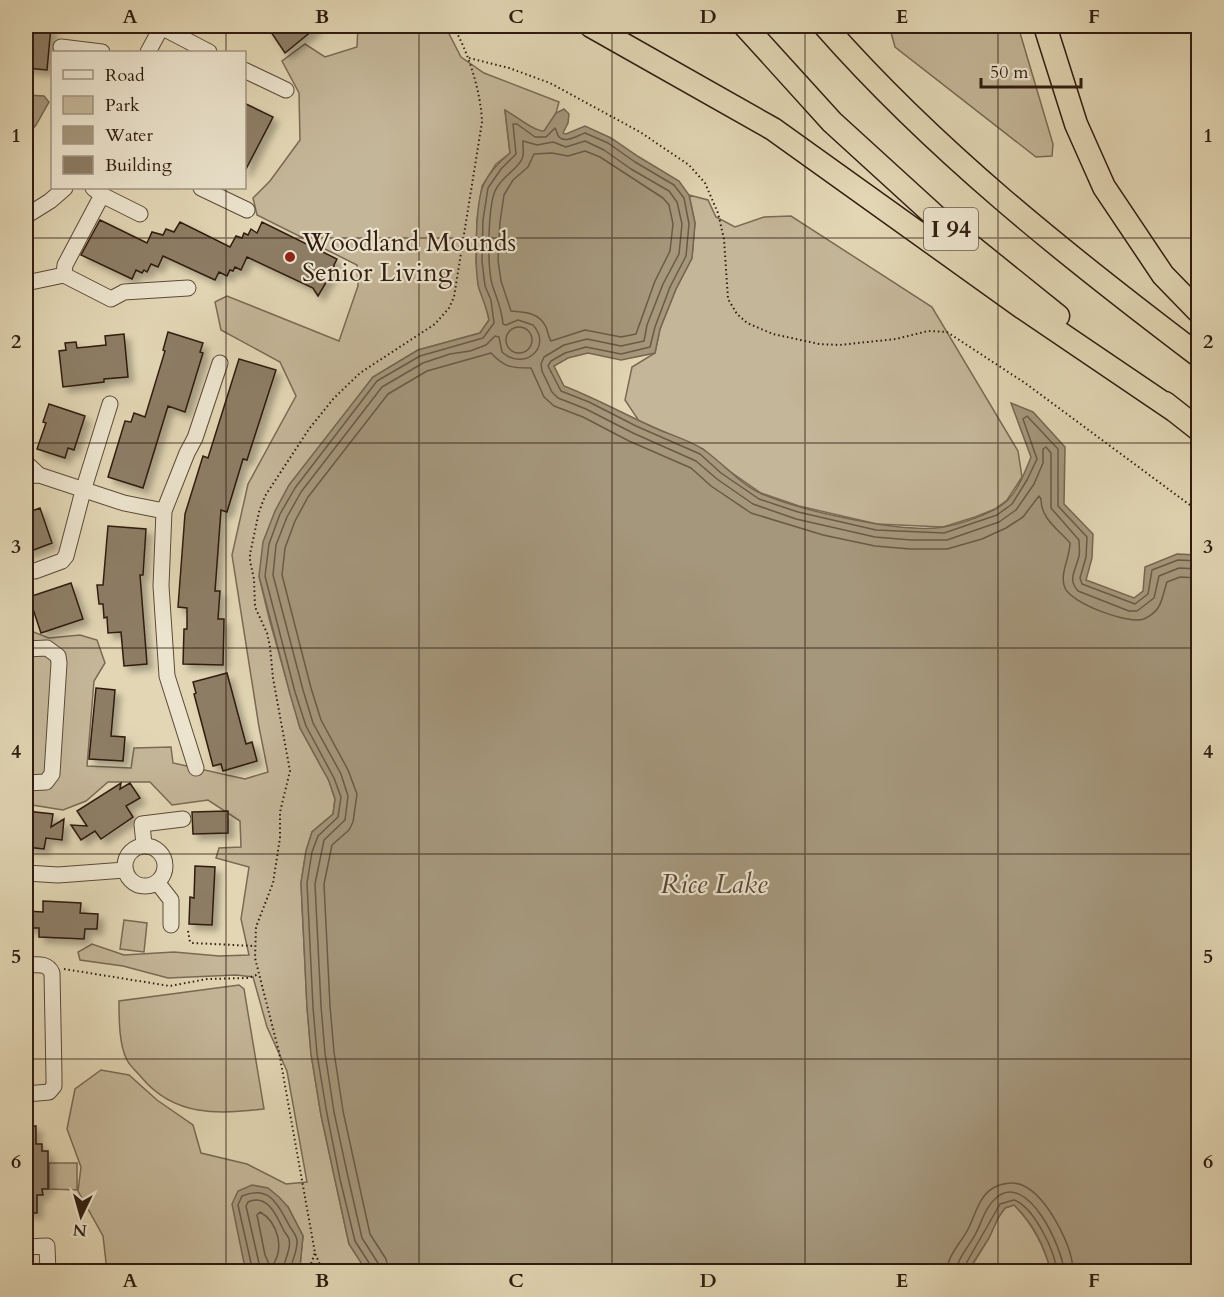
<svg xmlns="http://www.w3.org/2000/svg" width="1224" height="1297" viewBox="0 0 1224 1297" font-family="Cardo,serif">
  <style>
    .green { fill: #c4b698; stroke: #7a6954; stroke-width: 1.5 }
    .water { fill: #a5977c; stroke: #766651; stroke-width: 1.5 }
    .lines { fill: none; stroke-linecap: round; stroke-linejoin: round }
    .shore { stroke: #6a5a46; stroke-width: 1.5 }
    .building { fill: #8d7d65; stroke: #301c10; stroke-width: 1.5; filter: url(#shadow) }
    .minor-casing { stroke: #5c4a39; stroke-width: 17 }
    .highway-casing { stroke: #301c10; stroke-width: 25 }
    .path { stroke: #301c10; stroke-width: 2; stroke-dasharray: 1.5 3; stroke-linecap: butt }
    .minor { stroke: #ece4ce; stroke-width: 15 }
    .highway { stroke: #e2d6b4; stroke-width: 22 }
    .grid { fill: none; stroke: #301c10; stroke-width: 1.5; stroke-opacity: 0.55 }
    .poi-dot { fill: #8f2418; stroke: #ece4ce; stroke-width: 2 }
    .labels { text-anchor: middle; stroke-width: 4.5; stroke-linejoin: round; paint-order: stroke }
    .shield { fill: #ece4ce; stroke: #685849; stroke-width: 1.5 }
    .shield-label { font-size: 24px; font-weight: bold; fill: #301c10 }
    .poi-label { font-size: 26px; fill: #301c10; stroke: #ece4ce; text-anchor: start }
    .water-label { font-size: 27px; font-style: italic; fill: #594736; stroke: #ece4ce }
    .neatline { fill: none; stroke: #301c10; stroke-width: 2 }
    .grid-label { font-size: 20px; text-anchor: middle; font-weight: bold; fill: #301c10 }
  </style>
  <defs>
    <filter id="shadow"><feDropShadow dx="5.5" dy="5.5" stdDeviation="3" flood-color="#0004"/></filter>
  </defs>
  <rect width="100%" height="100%" fill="#e2d6b4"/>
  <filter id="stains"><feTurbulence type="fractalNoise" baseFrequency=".00333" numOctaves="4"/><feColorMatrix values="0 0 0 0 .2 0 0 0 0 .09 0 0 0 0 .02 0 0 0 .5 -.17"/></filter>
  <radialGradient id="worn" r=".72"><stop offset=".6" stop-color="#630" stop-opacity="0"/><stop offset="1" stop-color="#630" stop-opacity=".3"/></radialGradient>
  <path class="green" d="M358,26H445L461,57L484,73L559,102L556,113L544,132C534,131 516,116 505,111L510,153L496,164L482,186L477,220L476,261L479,288L485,302L489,320L480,333L418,350L373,377L345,414L259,576L269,618L300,728L329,781L335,799L333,814L312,832L306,851L301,883L307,1007L311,1054L321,1115L349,1244L367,1271H294L300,1266L303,1236L288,1207L244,1263L248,1271H107L103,1236L78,1191L81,1167L67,1129L75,1089L101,1070L129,1075L157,1100L193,1125L201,1153L247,1164L286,1184L307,1182L287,1071L267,1027L253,977L236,975L168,978L123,966L80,960L78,952L92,944L124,955L174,952L219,956L249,955L241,919L249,867L216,858L219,848L241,847L240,821L208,800L172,805L150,782H108L86,801L63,810L26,804V629L49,638L80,635L97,640L105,663L94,681L87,766L131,768L134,748L171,747L173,763L245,779L268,772L259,727L232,555L248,484L296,396L280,362L221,330L215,302L227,296L339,341L358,286L357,265L257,215L253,198L270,181L300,140L299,93L282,61L305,44L325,57L357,47Z
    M891,26H1018L1053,144L1052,156L1036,157L895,47L890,29Z
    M689,195L708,200L716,217L735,227L764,217L791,216L932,307L1018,451L1022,477L1007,500L995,509L975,517L943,527L877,524L799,506L761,493L725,468L703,449L639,421L625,400L632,367L655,353L660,329L676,289L692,258L695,223Z
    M124,920L147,923L144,952L120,949Z
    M239,985L244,989L264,1109C218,1114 175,1117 142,1078C137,1072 130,1066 127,1060C119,1045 119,1019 119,1001Z
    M49,1163H77V1190L49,1189Z
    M1014,1205C1033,1224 1044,1246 1051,1271L968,1272L989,1238L998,1218L1005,1208Z"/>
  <path class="water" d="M26,95L44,96L49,102L36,125L26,137Z
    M564,109L569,114L568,123L563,133L566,134L585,126L611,138L639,157L679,181L689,195L695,223L692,258L676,289L660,329L655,353L621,360L588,353L568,358L554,366L564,386C595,398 624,414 655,428C670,435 690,440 704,450C724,464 740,484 762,494C802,511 903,534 944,527C961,524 994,513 1007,501C1018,490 1025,472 1031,457L1011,403L1033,412L1065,447L1064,504L1093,534L1092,558L1086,580L1134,598L1143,591L1145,567L1177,554L1198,555V1271H1051C1044,1246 1034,1224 1014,1205L1005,1208L998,1218L989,1238L968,1271L367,1272L349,1244L335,1180L321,1115L311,1054L307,1007L301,883L306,851L312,832L333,814L335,799L329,781L300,728L290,694L259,576L263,542L275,511L289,485L373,377L418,350L480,333L489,320C487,308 481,296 478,285C475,265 475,201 484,184C490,171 499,162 510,153L505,110C516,116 533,131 544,131L556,113Z
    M252,1185L268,1188L279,1197L288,1207L303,1236L300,1266L294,1271H248L244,1263L232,1204L238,1191Z"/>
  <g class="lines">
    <path class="shore" d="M585,151L600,157L663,198L669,205L673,224L670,251L655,281L636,334L621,337L585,330L551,341C548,336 548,332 546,327C539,312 524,312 511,311L501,281L498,260L500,222L504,195L513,180L528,167L534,154L552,153L568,156Z
      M506 340a13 13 0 1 1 26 0a13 13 0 1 1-26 0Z
      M260,1212C278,1222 285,1249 272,1266L269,1264L265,1255L257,1215Z
      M253,1272L238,1205L242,1196C271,1184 279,1207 290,1227C293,1231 296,1235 297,1240C298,1251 291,1262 290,1272
      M261,1272L246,1206L248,1202C268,1193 277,1217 284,1231C286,1234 288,1236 289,1239C292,1250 283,1261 283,1272
      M372,1272L371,1266L355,1241L340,1179L327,1114L317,1054L313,1007L307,883L312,852L318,836L338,817L341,797L334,778L306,726L295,692L265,576L269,544L280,514L295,488L377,381L420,356L483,338L494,323L491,300L485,286L482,261L483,220L488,188L501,169L516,154L513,124H517L535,137H546L555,128C557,131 557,135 559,137C566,144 578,135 585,133L608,143L635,162L674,185L684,198L689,224L686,256L670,287L655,327L650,347L621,354L586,347L565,353L551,361L548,366L561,391L589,402L636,426L700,454L721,473L759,499L798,512L876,530L944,533L997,515L1012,504L1027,480L1037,459L1023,419L1027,416L1058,449V506L1087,537L1086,557L1080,578L1082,584L1135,604L1148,594L1152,570L1178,560L1198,561
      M380,1272L378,1263L362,1238L348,1177L334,1112L325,1053L321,1006L315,884L324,840L345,820L348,796L341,774L313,723L303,690L273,575L276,545L287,517L301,492L382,387L423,363L450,354L470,351L486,345L495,336L499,337L502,352C524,372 553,347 533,325L518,320L506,325L503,324C502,309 496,297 492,284C487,265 488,208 495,191C501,177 518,169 522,159C525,153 522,146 523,141L537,145L553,142L566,147L585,141L604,150L631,169L669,191L677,202L682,224L679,254L663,284L647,325L644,341L621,346L587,339L564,345L544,357L541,364L542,371L552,392L558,398L586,409L633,433L696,461L717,479L753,504L796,519L875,537L911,540H947L999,522L1016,510L1034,484L1043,463V449L1046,447L1051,453V508L1079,540C1079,545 1080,551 1079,556C1076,570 1067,579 1078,591L1129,611H1137L1154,598L1159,576L1179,568L1198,569
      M389,1272L386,1259L370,1234L357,1175L343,1111L334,1052L330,1006L324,884L332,845L349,830L353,822L357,794L348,770L321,720L311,688L282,575L285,548L295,521L308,497L388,394L427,371L491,353C505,368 512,368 531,368L544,397L554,406L583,417L629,441L691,468L711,486L751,513L823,535L875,546L910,549H947L982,539L1006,528L1023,517L1039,496L1041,499C1041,519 1058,529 1070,543C1070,558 1059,574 1065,588C1071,603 1129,625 1144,619C1163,610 1161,599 1167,582L1180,577L1198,578
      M947,1272C947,1256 960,1244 967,1231C975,1217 978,1197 993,1188C1002,1183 1015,1181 1024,1186C1047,1197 1073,1246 1073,1272
      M956,1272C957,1259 969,1246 975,1235C982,1222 985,1207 996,1198C1027,1170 1063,1248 1064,1272
      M964,1272V1267L1000,1204L1014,1200C1034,1207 1055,1251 1057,1272"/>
  </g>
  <path class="building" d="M26,26H51L47,70L26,68Z
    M267,26H318L285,53Z
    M244,103L273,117L244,173Z
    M100,220L147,243L152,232L163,235L166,229L174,232L180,222L230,247L236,236L242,238L244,233L248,235L251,229L257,233L262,222L337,259L334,265V269L318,296L313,288L247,257L241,270L235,267L233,271L230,270L227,276L219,272L215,280L163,256L158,267L151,264L147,272L144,270L142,273L136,270L132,279L81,255Z
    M168,332L203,343L200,352L203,353L185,412L168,406L143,488L108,477L125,421L131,422L134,413L145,417L165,351L163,350Z
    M124,334L128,377L104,379V382L63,387L59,351L66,350L65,343L76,342L77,348L106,345L105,336Z
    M239,359L276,370L247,460L243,459L227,512L221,510L215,591H220L218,619H224L223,665L183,664L184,629H187V608L178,607L185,514L203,456L208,458Z
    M49,404L85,416L74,450L68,448L65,458L37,449L46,423L43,422Z
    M40,508L52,543L26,553V513Z
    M108,526L146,529L143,575H140L147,664L124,666L121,632L108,633L107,617L104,618L103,604H99L97,585H103Z
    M71,583L83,619L41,633L29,597Z
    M227,673L246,744L252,742L257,761L223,771L221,764L213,766L194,694L196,693L193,682Z
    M96,688L115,690L111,736L125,737L123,761L89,759Z
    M121,783L120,789L130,783L140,798L126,806L133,817L101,839L95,831L81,840L71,825L87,826L77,811Z
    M26,811L53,814L51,827L64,819L62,840L46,838L44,849L26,847Z
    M228,811V833L193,834L192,812Z
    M195,866L215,867L212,925L189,924L190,897L194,898Z
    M43,901L81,903L80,913L98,914L97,929H85L84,939L39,937V928H26V911L43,912Z
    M26,1126H36V1144H42V1151H48V1189H42L43,1195H37V1213H26Z"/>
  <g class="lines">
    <defs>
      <path id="minor" d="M161,27L209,52
        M61,47L102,52
        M148,52L162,26
        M244,70L286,90
        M201,188L247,210
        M102,195L140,214
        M26,216L50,201L65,188
        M64,275L65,265L102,195L93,188
        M26,283L64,275L111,299L124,292L188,288
        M26,463L39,475
        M26,476L39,475L124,503L164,511L187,453L195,438L220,363
        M164,511L161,586L167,676L196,768
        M35,571L62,561L66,556L83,491L110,404
        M26,649L47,648L58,656L59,663L52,774L46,782L26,783
        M144,845L142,824L183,819
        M125 866a20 20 0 1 1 40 0a20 20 0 1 1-40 0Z
        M26,873L58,875L125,870
        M157,882L171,900V925
        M26,965C36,965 47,962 52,973L54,1076V1086L49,1092L26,1094
        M26,1247L47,1246L48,1272"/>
      <path id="highway" d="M591,26L773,129L1023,308L1175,411
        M745,26L832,122L945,225L1058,316
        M825,26C935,151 1066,255 1198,355
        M1045,26L1076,124L1104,187L1163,275L1198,311
        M1165,403L1198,429"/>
    </defs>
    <use href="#minor" class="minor-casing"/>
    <use href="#highway" class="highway-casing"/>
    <path class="path" d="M469,58L509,68L550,83L640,132L689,165L705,183L718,213L724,239L728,299L737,314L747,323L773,334L819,344L839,345L896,339L928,331L947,332L1025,383L1198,511
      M188,931L190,942L193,943L254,946
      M64,969L170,986L207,979L248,978L259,974
      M308,1272L315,1253
      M323,1272L315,1253L279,1052L255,958L256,927L273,883L280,838V812L290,771L273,678L270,647L267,633L255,607L254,579L250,561V554L259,512L265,496L309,429L334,398L360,373L435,324L449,308L454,297L482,122C481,92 468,51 453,26"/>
    <use href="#minor" class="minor"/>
    <use href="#highway" class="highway"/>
  </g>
  <path class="grid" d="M226,26V52M419,26V1272M612,26V1272M805,26V1272M998,26V1272M226,188V1272M26,238H1198M26,443H1198M26,648H1198M26,854H1198M26,1059H1198"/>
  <circle class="poi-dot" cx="290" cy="257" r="6"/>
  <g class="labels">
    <rect class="shield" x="924" y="208" width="54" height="42" rx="4.5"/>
    <g class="shield-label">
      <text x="951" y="237">I 94</text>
    </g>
    <g class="poi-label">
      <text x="302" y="251">Woodland Mounds<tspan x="302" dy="30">Senior Living</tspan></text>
    </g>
    <g class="water-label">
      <text x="714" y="893">Rice Lake</text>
    </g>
  </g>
  <rect width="1224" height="1297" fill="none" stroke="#e2d6b4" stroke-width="66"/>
  <rect x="51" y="51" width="195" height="138" fill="#ece4ce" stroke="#a19482" stroke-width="1.5"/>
  <rect x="63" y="70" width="30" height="9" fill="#ece4ce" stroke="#a19482" stroke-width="1.5"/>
  <text x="105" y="81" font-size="18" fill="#301c10">Road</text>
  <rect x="63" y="96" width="30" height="18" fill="#c4b698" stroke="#a19482" stroke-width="1.5"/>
  <text x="105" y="111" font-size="18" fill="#301c10">Park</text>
  <rect x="63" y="126" width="30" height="18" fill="#a5977c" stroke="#a19482" stroke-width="1.5"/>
  <text x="105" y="141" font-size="18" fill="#301c10">Water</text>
  <rect x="63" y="156" width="30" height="18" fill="#8d7d65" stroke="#a19482" stroke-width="1.5"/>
  <text x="105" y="171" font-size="18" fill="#301c10">Building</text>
  <g transform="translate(81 1216) rotate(185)" stroke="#ece4ce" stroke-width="4.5" paint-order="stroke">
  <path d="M0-4.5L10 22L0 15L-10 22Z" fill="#301c10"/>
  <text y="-9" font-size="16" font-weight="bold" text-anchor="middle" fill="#301c10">N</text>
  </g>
  <path d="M981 78v9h100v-9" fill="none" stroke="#301c10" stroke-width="3"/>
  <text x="990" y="78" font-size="18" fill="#301c10" stroke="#ece4ce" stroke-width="4.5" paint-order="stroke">50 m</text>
  <rect x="33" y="33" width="1158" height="1231" class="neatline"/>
  <g class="grid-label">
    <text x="130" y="23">A</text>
    <text x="322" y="23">B</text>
    <text x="516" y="23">C</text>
    <text x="708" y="23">D</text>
    <text x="902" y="23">E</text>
    <text x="1094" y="23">F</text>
    <text x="16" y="142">1</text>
    <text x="1208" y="142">1</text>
    <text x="16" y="348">2</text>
    <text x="1208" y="348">2</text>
    <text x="16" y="553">3</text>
    <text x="1208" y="553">3</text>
    <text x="16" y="758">4</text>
    <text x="1208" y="758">4</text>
    <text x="16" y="963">5</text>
    <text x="1208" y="963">5</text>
    <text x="16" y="1168">6</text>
    <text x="1208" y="1168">6</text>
    <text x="130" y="1287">A</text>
    <text x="322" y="1287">B</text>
    <text x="516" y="1287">C</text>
    <text x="708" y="1287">D</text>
    <text x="902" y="1287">E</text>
    <text x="1094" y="1287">F</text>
  </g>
  <rect width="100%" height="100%" filter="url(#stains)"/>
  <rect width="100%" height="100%" fill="url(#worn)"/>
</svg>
